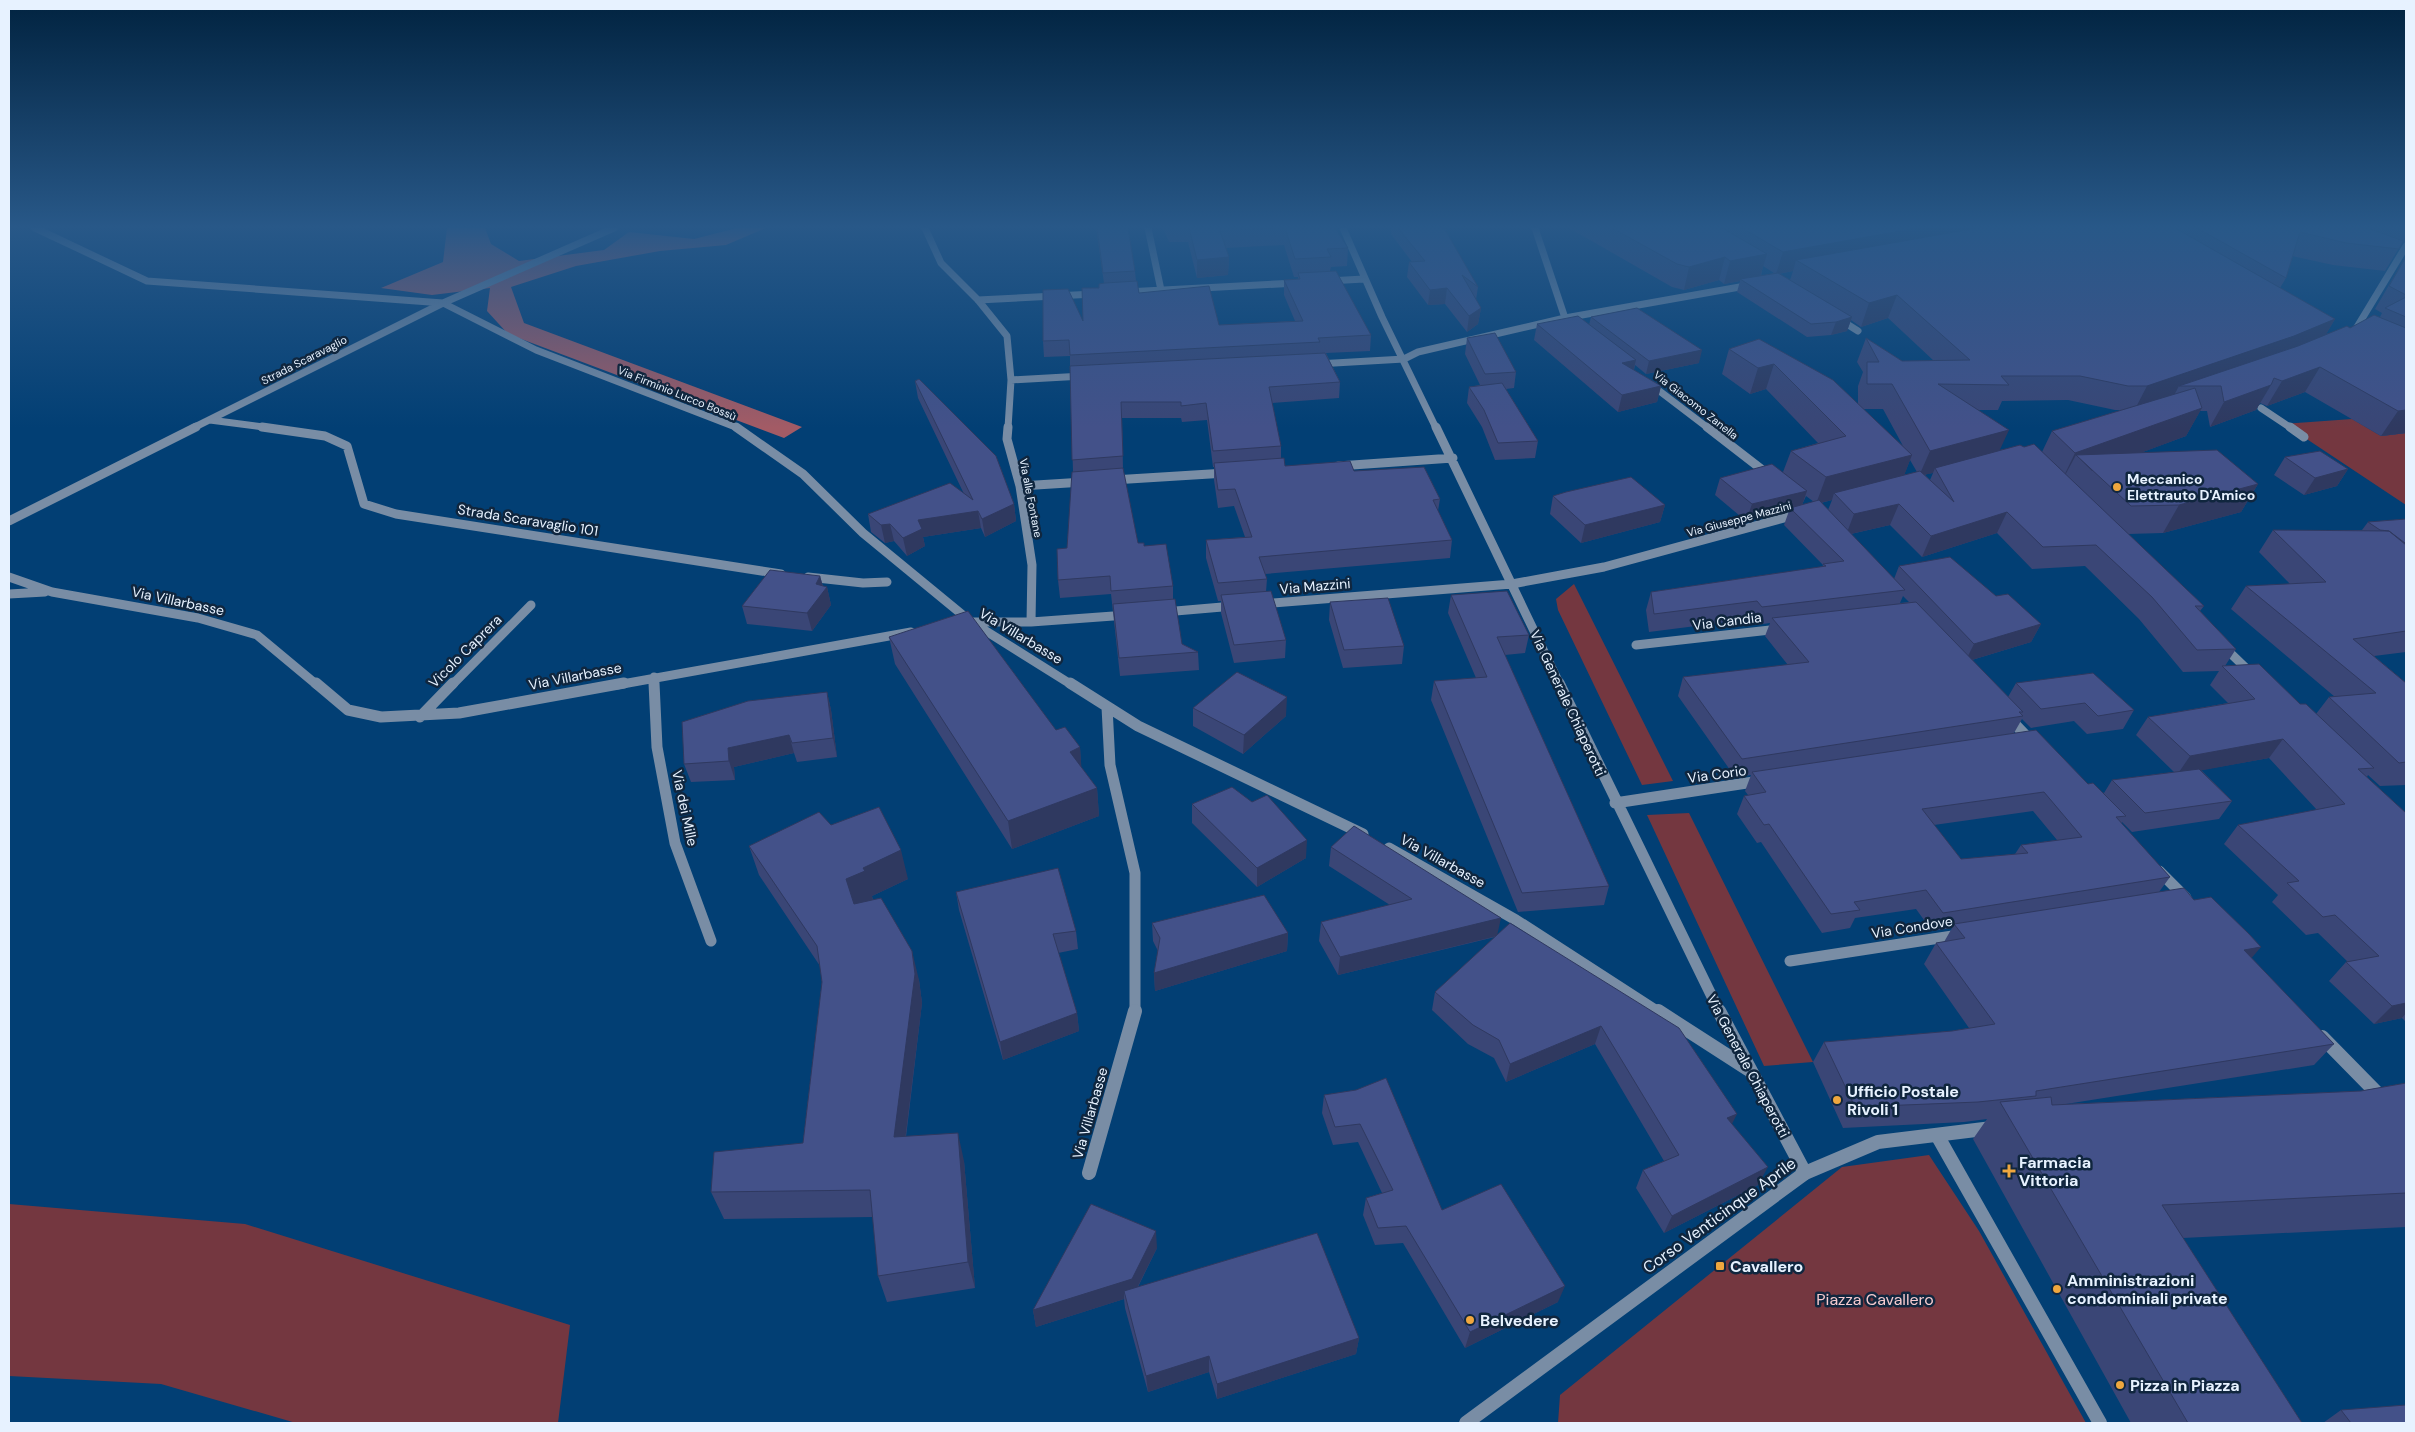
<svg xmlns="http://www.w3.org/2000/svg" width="2415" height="1432" viewBox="0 0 2415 1432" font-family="'DM Sans',sans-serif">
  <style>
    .green { fill: #743740 }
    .forest { fill: #a35b65 }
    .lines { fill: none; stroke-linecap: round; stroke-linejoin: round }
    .minor-far3 { stroke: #798da5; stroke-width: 7 }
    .minor-far2 { stroke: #798da5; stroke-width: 9 }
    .minor-far1 { stroke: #798da5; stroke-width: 11 }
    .minor { stroke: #798da5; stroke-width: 14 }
    .tertiary { stroke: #798da5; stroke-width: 14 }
    .wall { fill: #3a4676; fill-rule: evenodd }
    .shaded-wall { fill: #2f3960 }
    .building { fill: #435189; stroke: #2f3960; fill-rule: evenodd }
    .poi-dot { fill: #efa73e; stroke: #10263e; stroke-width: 2 }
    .labels { text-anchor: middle; stroke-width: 5; stroke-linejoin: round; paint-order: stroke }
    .far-street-label { font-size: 11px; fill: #e7f2ff; stroke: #10263e }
    .poi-label { font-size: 14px; font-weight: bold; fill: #e7f2ff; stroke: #10263e; text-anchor: start }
    .street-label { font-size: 14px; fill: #e7f2ff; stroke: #10263e }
    .near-poi-label { font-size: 16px; font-weight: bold; fill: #e7f2ff; stroke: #10263e; text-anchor: start }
    .near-street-label { font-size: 16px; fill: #e7f2ff; stroke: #10263e }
    .near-park-label { font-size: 16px; fill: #f7cbcf; stroke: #10263e }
  </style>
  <rect width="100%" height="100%" fill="#023f74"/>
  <path class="green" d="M2352,419L2381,436L2406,433V505L2284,424Z
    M1574,584L1673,781L1642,785L1558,610L1556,599Z
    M1689,813L1813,1062L1764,1066L1647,815Z
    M1929,1155L1979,1231L2086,1423H1558L1560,1395L1842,1167Z
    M9,1204L245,1224L570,1325L558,1423H296L161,1384L9,1376Z"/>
  <path class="forest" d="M447,228H485L491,244L519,261L604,250L629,232L694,239L737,228H766L726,245L660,251L576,266L511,287L524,323L802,427L784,438L508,334L487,311L490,288L432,295L381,288L443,262Z"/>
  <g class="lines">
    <path class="minor-far3" d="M35,228L147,281L443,303L536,350L738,428
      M925,228L941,263L978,300L1007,336L1011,380L1008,428
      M1148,228L1161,290
      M1343,228L1382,317L1436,428
      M1535,228L1565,318L1577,327
      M1328,281L1364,279
      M1126,292L1296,283
      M978,300L1094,294
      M1839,319L1858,331
      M2354,332L2406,246
      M1317,364L1404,359L1418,352L1565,318L1751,285
      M1011,380L1083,376
      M1649,383L1708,428
      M2261,408L2291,428
      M210,420L271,428
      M193,428L443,303L614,228"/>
    <path class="minor-far2" d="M262,427L325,436L347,446L364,504L396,514L781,574
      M736,427L803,474L863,533L970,621L1072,685
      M1008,427L1007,439L1020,486L1032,565L1031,622
      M1436,427L1560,685
      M1707,427L1769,475
      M2290,427L2304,437
      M1338,466L1453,458
      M1113,480L1226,473
      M1020,486L1084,482
      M9,521L196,427
      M9,577L52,592L198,618L257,635L317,685
      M808,577L863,583L887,582
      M9,594L45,592
      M1261,604L1512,584L1604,567L1799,514
      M1164,612L1234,606
      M964,622H1031L1127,615
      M1636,645L1779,629
      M2223,646L2252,674
      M654,677V685
      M452,685L531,605
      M617,685L911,632"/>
    <path class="minor-far1" d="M316,683L348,710L381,717L459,713L624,683
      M654,683L657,747L675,843L711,941
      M1070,683L1138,726L1363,834
      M1559,683L1720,1013
      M1107,707L1110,765L1135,873V1013
      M420,717L453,683
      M2009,718L2032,742
      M1615,803L1760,781
      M1389,848L1516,920L1660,1013
      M2159,871L2186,898
      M1790,961L1959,935"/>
    <path class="minor" d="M1658,1011L1748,1069
      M1719,1011L1805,1173
      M2322,1037L2376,1092
      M1937,1135L2100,1423
      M1089,1173L1135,1011"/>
    <path class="tertiary" d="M1466,1423L1805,1173L1878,1142L1992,1128"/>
  </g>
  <path class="wall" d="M1096,228H1128L1135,271L1136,281L1139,293L1219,325L1295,321L1284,295V280L1298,279V277H1294L1284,245L1226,248L1229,257L1228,275L1197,278L1188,242H1169L1163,228H1335L1348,248L1347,266L1331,267L1330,271L1371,335L1370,351L1326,353L1340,382L1339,398L1272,403L1281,446V458L1285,466L1354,471L1440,499L1438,511L1452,540L1450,558L1265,574L1267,579L1266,592L1286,640L1285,658L1234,663L1221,613V601H1218L1206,558V540L1245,537L1234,506L1218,508L1214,480V467H1213L1207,420L1182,422L1181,418H1122L1123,470L1138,543L1144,546L1173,586V599L1182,644L1198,652L1199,670L1120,676L1111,594L1060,598L1058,580L1067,548L1073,472L1070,366V356L1044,357L1043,341L1083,321L1099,288V284L1104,283Z
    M1391,228H1444L1478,287L1476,300L1481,308L1478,324L1467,332L1445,304L1428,305L1407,277L1409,262H1412L1391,234Z
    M1569,228H2406V241L2402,243L2385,271L2333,265L2292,256L2286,278L2280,288L2335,319L2326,334L2350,328L2380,317L2382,313L2375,309L2406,256V433L2381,436L2305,392L2267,406L2260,403L2256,410L2210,427L2207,411H2200L2186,436L2140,453L2258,484L2241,512L2163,533L2128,534L2204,606L2200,611L2236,649L2225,666L2300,704L2316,714L2329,697H2335L2231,609L2246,586L2290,584L2259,552L2273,530H2362L2368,522L2406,519V652L2374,656L2406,683V785L2380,786L2368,775L2367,777L2406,813V1022L2402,1018L2374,1024L2329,981L2346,962H2348L2318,933L2306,935L2272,902L2278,895L2224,844L2238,825L2317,810L2269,758L2201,770L2232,801L2219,819L2132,832L2122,822L2121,824L2170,877L2159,892L2194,900L2251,958L2334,1044L2314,1065L2066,1104L2361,1091L2406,1083V1227L2183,1238L2302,1423H2131L1973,1139L1987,1119L1964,1122L1843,1128L1813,1062L1824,1042L1952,1031L1969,1028L1924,964L1936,943L1944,942L1952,928L1932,931L1916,909L1855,918L1850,928L1822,933L1761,842L1757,843L1737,814L1744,796L1748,795L1745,791L1751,775L1735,777L1678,696L1683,677L1788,665L1765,636L1770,623L1756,625L1751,619L1649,632L1646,610L1651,592L1822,567L1823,565L1784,525L1789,511L1746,521L1715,495L1720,478L1783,472L1791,451L1818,443L1766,389L1750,394L1722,374L1729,349L1759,339L1858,404V386L1863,372L1857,362L1866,338L1902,361H1934L1888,318L1861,327L1851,320L1847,331L1831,335L1807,337L1737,292L1740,281L1724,284L1719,280L1684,290L1672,287ZM1763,266L1774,273L1761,276ZM1793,271L1790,280L1779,274ZM2068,400L2115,410H2122L2052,431L2042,452L2024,447L1999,450L1976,410H1998L2002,401ZM1863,409H1883L1903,446ZM1910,460L1917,472L1904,475ZM1933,473L1930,480L1925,475L1927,474ZM1806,496L1814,502L1802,505ZM1832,500L1828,510L1821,503ZM1890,525L1922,557L1997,533L2032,569L2085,566L2139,619L2183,672L2219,671L2210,685L2228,703L2148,717L2136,735L2174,772L2112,780L2104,793L2088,784L2014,733L2022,719L2031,728L2074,721L2087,734L2123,729L2134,710L2016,683L2008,697L1972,660L2031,642L2041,624L1996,596L1899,566L1894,579L1851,534ZM1903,596L1909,602L1900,603ZM2033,811L2057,840L2021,845L2015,854L1961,859L1934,825Z
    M1591,317L1699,363L1646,374L1635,365L1634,370L1661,386L1657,402L1618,412L1534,340L1537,324L1589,325Z
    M1467,338L1516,372L1514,388L1506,389L1538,441L1535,458L1495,460L1482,427L1467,403L1469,387L1480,385L1465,354Z
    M915,381L1014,504L1016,521L985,537L981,528L923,537L925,546L907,556L894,541L885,543L871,532L868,514L964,494L918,398Z
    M2285,457L2348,469L2337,486L2304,495L2274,475Z
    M1553,496L1665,505L1660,522L1581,543L1550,514Z
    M820,576L823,586L827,587L831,605L812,631L747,624L742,606Z
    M1451,595L1529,635L1525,653L1505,655L1609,886L1604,905L1518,912L1431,700L1434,681L1476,678L1448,613Z
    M1330,602L1404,646L1402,664L1343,668L1329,620Z
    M889,637L1056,730L1080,747L1081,767L1097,788L1099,816L1012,849L895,664Z
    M827,692L831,710L837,757L797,762L794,753L734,767L735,780L691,782L684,764Z
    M1193,708L1286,716L1243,754L1193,726Z
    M1192,804L1306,858L1257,887L1192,823Z
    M831,825L908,879L872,896L873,900L919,980L922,1003L906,1137L964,1161L975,1288L887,1302L878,1276L873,1217L724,1219L711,1192L803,1143L822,982L820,966L759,875L749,846Z
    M1331,847L1497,935L1732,1124L1758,1185L1664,1233L1636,1188L1643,1170L1664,1161L1595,1044L1506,1082L1494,1058L1468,1044L1432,1010L1435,992L1495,937L1338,975L1319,941L1321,922L1390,905L1329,866Z
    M956,892L1076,931L1078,949L1058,953L1077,1013L1079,1031L1003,1060L959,910Z
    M1152,923L1288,933L1287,951L1155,991L1154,973L1158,951L1153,941Z
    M1356,1090L1442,1210L1558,1302L1465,1348L1403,1243L1375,1245L1363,1215L1366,1198L1382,1193L1358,1142L1333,1145L1322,1113L1324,1095Z
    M1157,1248L1138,1287L1359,1338L1356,1354L1217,1399L1209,1372L1148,1392L1125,1308L1124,1299L1036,1327L1033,1310Z
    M2341,1410L2406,1423H2323Z"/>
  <path class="shaded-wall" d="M1917,228H2030L1796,260L1793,271L1776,274L1783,252Z
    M2406,236V241L2402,243Z
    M1767,254L1760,277L1740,279V281L1724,284L1730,261Z
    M1229,257L1228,275L1197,278V260Z
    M1725,257L1719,280L1684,290L1689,267Z
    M1447,288L1445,304L1428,305L1430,290Z
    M1897,295L1888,318L1861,327L1869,303Z
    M1481,308L1478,324L1467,332L1469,316Z
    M1852,317L1847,331L1831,335L1836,322Z
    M2335,319L2321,343L2179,386L2173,397L2134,411L2147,386Z
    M1702,350L1699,363L1646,374L1649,361Z
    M1636,360L1632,376L1622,363Z
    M1774,364L1766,389L1750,394L1758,368Z
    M2320,367L2305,392L2267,406L2282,381Z
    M2271,385L2256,410L2210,427L2224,402Z
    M1661,386L1657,402L1618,412L1622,395Z
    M2202,408L2186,436L2092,471L2076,455L2062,481L2061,482L2075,453Z
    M2406,410V433L2381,436L2398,411Z
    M2009,430L1997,456L1935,468L1933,473L1919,476L1930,451Z
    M1912,455L1902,481L1834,493L1832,500L1816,504L1826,477Z
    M2348,469L2337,486L2304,495L2315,478Z
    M2258,484L2241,512L2163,533L2179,505Z
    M1807,491L1801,508H1790L1789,511L1746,521L1752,504Z
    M1014,504L1016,521L985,537L982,519Z
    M1899,504L1890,525L1846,535L1854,514Z
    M1665,505L1660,522L1581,543L1585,525Z
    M978,511L981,528L923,537L925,546L907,556L903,538L918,520Z
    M2007,512L1997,533L1922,557L1931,536Z
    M890,524L894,541L885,543L881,525Z
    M820,576L824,591L827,587L831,605L812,631L807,613L816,584Z
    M2041,624L2031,642L1965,662L1974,644Z
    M827,692L831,710L837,757L833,738Z
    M1287,697L1286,716L1243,754L1244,735Z
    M789,735L794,753L734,767L735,780L729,761L728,748Z
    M2283,739L2269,758L2177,775L2190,756Z
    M1080,747L1082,775L1070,752Z
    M1097,788L1099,816L1012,849L1008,821Z
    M1307,840L1306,858L1257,887V868Z
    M901,850L908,879L872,896L873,901L854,908L846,879L863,868Z
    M1501,918L1497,936L1338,975L1340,957Z
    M1288,933L1287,951L1155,991L1154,973Z
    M2261,947L2243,968L2244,950Z
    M912,951L919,980L922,1003L902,1165L894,1137Z
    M2406,1003V1013L2402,1018L2374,1024L2392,1006Z
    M1077,1013L1079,1031L1003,1060L1000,1042Z
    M1601,1026L1595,1044L1506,1082L1510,1064Z
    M1737,1114L1728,1132L1727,1118Z
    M958,1133L964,1161L975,1288L968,1262Z
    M1768,1167L1758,1185L1664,1233L1672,1216Z
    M1156,1231L1157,1248L1133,1296L1124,1291V1299L1036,1327L1033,1310Z
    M1565,1286L1558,1302L1465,1348L1470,1332Z
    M1359,1338L1356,1354L1217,1399V1384Z
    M1209,1356V1372L1148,1392L1146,1376Z"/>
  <path class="building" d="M1097,228H1128L1135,271L1103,273Z
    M1189,228H1273L1220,231L1229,257L1197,260Z
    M1285,228H1335L1348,248L1327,249L1331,257L1295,259Z
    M1398,228H1444L1478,287L1462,275L1481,308L1469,316L1447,288L1430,290L1409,262L1425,261Z
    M1612,228H1722L1767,254L1730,261L1725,257L1689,267L1677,264Z
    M1742,228H1917L1783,252Z
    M1977,228H2175L2335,319L2294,336L2147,386H2128L2080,376H2001L2009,385L1938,384L2009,430L1930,451L1892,384H1867V362H1879L1866,338L1902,361L1970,360L1897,295L1869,303L1796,260Z
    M2197,228H2368L2403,241L2399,249L2346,243L2300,232L2286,278Z
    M2398,228H2406V231Z
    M2406,257V295L2389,286Z
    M1336,271L1371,335L1318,338L1320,342L1070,355L1069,340L1043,341V290L1068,289L1083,321L1082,288H1099V284L1105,283L1137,281L1139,293L1209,286L1219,325L1303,321L1284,280L1300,279L1298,273Z
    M1778,273L1852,317L1836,322L1811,324L1740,279Z
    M2406,297V317L2385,308Z
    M1637,308L1702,350L1649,361L1591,317Z
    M2374,315L2406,328V410L2398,411L2320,367L2282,381L2274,378L2271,385L2224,402L2221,386H2179L2298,346L2347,326L2350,328Z
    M1578,316L1636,360L1622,363L1661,386L1622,395L1537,324Z
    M1495,333L1516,372L1485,374L1467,338Z
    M1759,339L1833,380L1912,455L1826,477L1791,451L1846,436L1774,364L1758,368L1729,349Z
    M1325,353L1340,382L1269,387L1281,446L1213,451L1206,403L1181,406V402H1121L1123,456L1072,460L1070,366Z
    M919,379L996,456L1014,504L982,519L978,511L918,520L922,529L903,538L890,524L881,525L868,514L950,483L973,500L915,381Z
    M1502,383L1538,441L1498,443L1484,410L1469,387Z
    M2195,388L2202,408L2075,453L2052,431Z
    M2034,444L2204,606H2195L2236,649L2197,650L2152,597L2096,545L2043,547L2007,512L1931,536L1899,504L1854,514L1834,493L1920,471L1954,502L1935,468L2020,445L2024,447Z
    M2217,450L2258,484L2179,505L2131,506L2076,455Z
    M2320,451L2348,469L2315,478L2285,457Z
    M1284,458L1285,466L1350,461L1354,471L1424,467L1440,499L1433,500L1452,540L1259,557L1267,579L1218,583L1206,540L1252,537L1235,489L1218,490L1214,463Z
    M1772,464L1807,491L1752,504L1720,478Z
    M1123,468L1138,543H1144V546L1166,544L1173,586L1111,591L1110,576L1058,580L1057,549L1067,548L1072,472Z
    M1631,477L1665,505L1585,525L1553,496L1566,492Z
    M1819,500L1905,590L1762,607L1757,601L1654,614L1651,592L1826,566L1823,564L1844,561L1790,508Z
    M2406,519V543H2405L2389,531L2380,530L2368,522Z
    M2273,530L2389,531L2406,545V631L2353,639L2406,683V762L2399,763L2329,697L2376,693L2246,586L2326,582Z
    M1950,557L1996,596L2008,594L2041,624L1974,644L1899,566Z
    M770,570L820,576L816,584L827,587L807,613L742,606Z
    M1271,591L1286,640L1234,645L1221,595Z
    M1507,591L1529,635L1497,637L1609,886L1522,893L1434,681L1487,677L1451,595Z
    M1388,598L1404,646L1344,650L1330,602Z
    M1175,599L1182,644L1198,652L1119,658L1113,604Z
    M1916,602L2023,712H2019L2023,716L1742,759L1683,677L1809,662L1772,618Z
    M968,611L1056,730L1065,727L1080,747L1070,752L1097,788L1008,821L889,637Z
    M2259,664L2300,704H2306L2374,768L2358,769L2406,813V1003L2392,1006L2346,962L2379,956L2335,915L2323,917L2287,883L2299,881L2238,825L2345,804L2283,739L2190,756L2148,717L2255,699L2222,666Z
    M1237,672L1287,697L1244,735L1193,708Z
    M2093,673L2134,710L2098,716L2085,703L2041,709L2016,683Z
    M827,692L833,738L792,743L789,735L728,748L729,761L684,764L682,722L748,701Z
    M2036,730L2088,784L2093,783L2126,816L2116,817L2170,877L1943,913L1926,890L1854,902L1860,910L1831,914L1769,824L1764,825L1744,796L1766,792L1752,772ZM2044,792L2082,837L2021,845L2028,853L1961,859L1922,809Z
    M2199,769L2232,801L2145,813L2112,780Z
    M1232,787L1252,802L1267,795L1307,840L1257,868L1192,804Z
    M879,807L901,850L863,868L865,871L846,879L854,904L881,898L912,951L915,974L894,1137L958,1133L968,1262L878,1276L870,1190L711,1192L714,1152L803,1143L822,982L817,946L749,846L819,812L831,825Z
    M1354,826L1501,918L1340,957L1321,922L1412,899L1331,847Z
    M1058,868L1076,931L1053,934L1077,1013L1000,1042L956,892Z
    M2184,888L2194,900L2211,897L2249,934L2261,947L2244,950L2334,1044L2036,1091V1096L1978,1102L1855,1107L1824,1042L1952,1031L1995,1024L1936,943L1965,938L1954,924Z
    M1264,895L1288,933L1154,973L1160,938L1152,923Z
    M1510,923L1679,1028L1737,1114L1727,1118L1768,1167L1672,1216L1643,1170L1679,1155L1601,1026L1510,1064L1499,1040L1473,1025L1435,992Z
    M1386,1078L1442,1210L1501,1184L1565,1286L1470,1332L1406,1226L1378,1228L1366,1198L1393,1190L1360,1124L1335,1127L1324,1095L1356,1090Z
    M2406,1083V1193L2162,1205L2302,1423H2188L2000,1102L2051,1097L2052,1105L2361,1091Z
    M1091,1204L1156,1231L1132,1279L1033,1310Z
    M1317,1233L1359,1338L1217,1384L1209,1356L1146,1376L1124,1291Z
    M2406,1405V1423H2351L2341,1410Z"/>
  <linearGradient id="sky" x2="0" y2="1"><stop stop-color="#012340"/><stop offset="0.53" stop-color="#285888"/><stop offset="1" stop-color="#285888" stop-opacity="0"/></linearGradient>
  <rect width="2415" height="428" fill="url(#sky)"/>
  <g class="poi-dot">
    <circle cx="2117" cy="487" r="5"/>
    <circle cx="1837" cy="1100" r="5"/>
    <path d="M2006.5 1163.5h5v5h5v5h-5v5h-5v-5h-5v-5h5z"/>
    <rect x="1715" y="1261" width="10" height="10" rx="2.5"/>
    <circle cx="2057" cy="1289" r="5"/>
    <circle cx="1470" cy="1320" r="5"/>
    <circle cx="2120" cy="1385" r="5"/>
  </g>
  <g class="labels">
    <g class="far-street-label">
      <text transform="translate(304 360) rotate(-27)" y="4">Strada Scaravaglio</text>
      <text transform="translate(677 393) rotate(22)" y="4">Via Firminio Lucco Bossù</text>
      <text transform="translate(1696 405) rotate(38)" y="4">Via Giacomo Zanella</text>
      <text transform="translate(1031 498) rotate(79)" y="4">Via alle Fontane</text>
      <text transform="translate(1739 519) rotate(-15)" y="4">Via Giuseppe Mazzini</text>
    </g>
    <g class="poi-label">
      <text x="2127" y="484">Meccanico<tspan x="2127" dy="16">Elettrauto D'Amico</tspan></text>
    </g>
    <g class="street-label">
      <text transform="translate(528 520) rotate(9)" y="5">Strada Scaravaglio 101</text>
      <text transform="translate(1315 586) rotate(-5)" y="5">Via Mazzini</text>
      <text transform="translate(178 601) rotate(12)" y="5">Via Villarbasse</text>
      <text transform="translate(1727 621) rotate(-7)" y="5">Via Candia</text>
      <text transform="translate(1021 636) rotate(31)" y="5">Via Villarbasse</text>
      <text transform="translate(465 651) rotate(-45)" y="5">Vicolo Caprera</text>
      <text transform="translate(575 676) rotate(-11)" y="5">Via Villarbasse</text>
      <text transform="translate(1568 703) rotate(65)" y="5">Via Generale Chiaperotti</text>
      <text transform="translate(1717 774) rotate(-8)" y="5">Via Corio</text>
      <text transform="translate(685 808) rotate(78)" y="5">Via dei Mille</text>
      <text transform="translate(1443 861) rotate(29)" y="5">Via Villarbasse</text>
      <text transform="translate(1912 927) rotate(-9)" y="5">Via Condove</text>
      <text transform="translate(1748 1066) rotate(62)" y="5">Via Generale Chiaperotti</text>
      <text transform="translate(1090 1113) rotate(-74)" y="5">Via Villarbasse</text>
    </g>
    <g class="near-poi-label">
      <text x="1847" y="1097">Ufficio Postale<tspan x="1847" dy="18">Rivoli 1</tspan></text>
      <text x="2019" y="1168">Farmacia<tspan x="2019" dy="18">Vittoria</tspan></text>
      <text x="1730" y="1272">Cavallero</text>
      <text x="2067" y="1286">Amministrazioni<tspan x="2067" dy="18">condominiali private</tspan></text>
      <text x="1480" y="1326">Belvedere</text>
      <text x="2130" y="1391">Pizza in Piazza</text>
    </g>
    <g class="near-street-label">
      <text transform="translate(1719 1215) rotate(-36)" y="6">Corso Venticinque Aprile</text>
    </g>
    <g class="near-park-label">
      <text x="1875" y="1305">Piazza Cavallero</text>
    </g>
  </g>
  <rect width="2415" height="1432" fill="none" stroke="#e7f2ff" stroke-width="20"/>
</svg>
